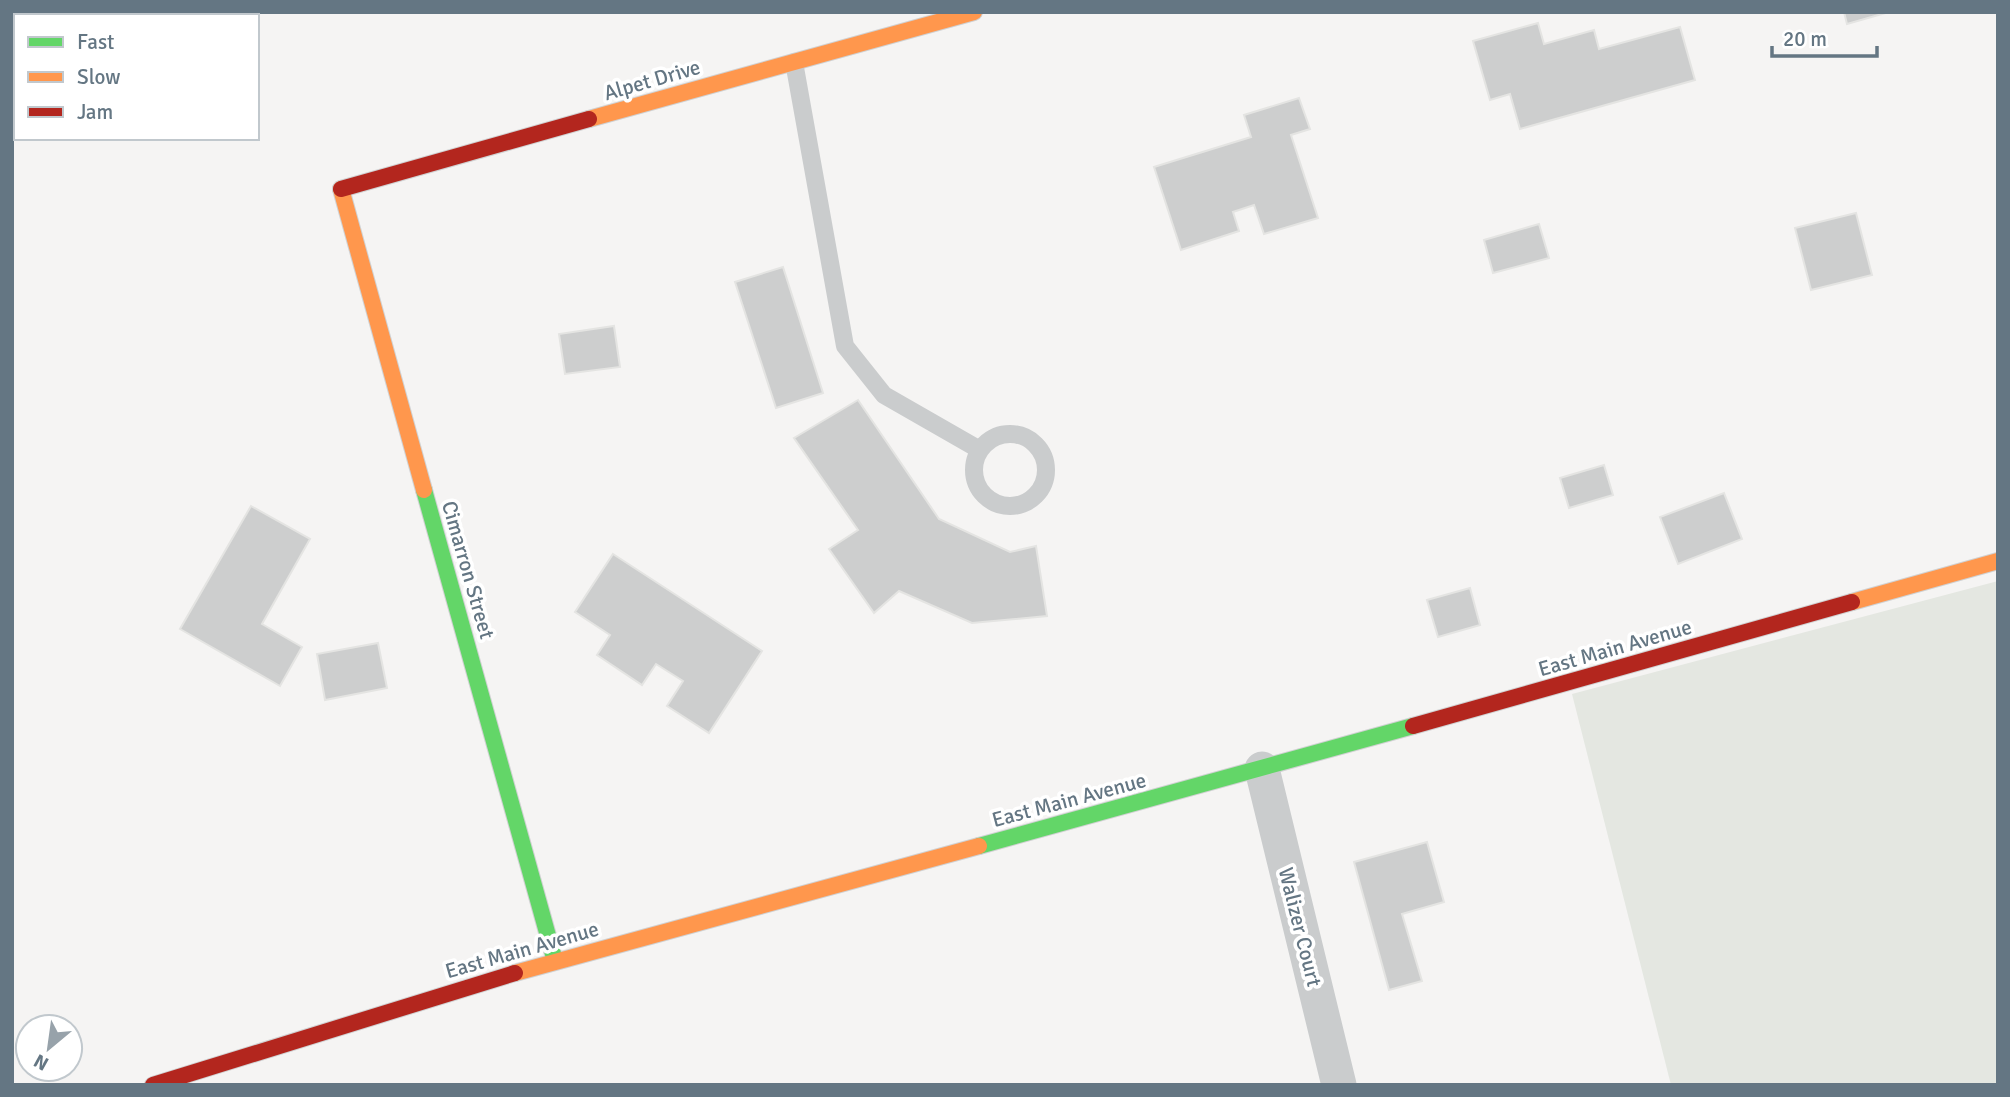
<svg xmlns="http://www.w3.org/2000/svg" width="2010" height="1097" viewBox="0 0 2010 1097" font-family="Signika,sans-serif">
  <style>
    .green { fill: #e4e7e1 }
    .building { fill: #cdcece; stroke: #e4e4e2; stroke-width: 2 }
    .lines { fill: none; stroke-linecap: round; stroke-linejoin: round }
    .fast-casing { stroke: #d0d1d2; stroke-width: 18 }
    .slow-casing { stroke: #d0d1d2; stroke-width: 18 }
    .jam-casing { stroke: #d0d1d2; stroke-width: 18 }
    .lane { stroke: #cacccd; stroke-width: 18 }
    .street { stroke: #cacccd; stroke-width: 35 }
    .fast { stroke: #63d668; stroke-width: 16 }
    .slow { stroke: #ff974d; stroke-width: 16 }
    .jam { stroke: #b3261e; stroke-width: 16 }
    .labels { text-anchor: middle; stroke-width: 7; stroke-linejoin: round; paint-order: stroke }
    .street-label { font-size: 21px; fill: #647683; stroke: #fff }
  </style>
  <rect width="100%" height="100%" fill="#f5f4f3"/>
  <path class="green" d="M1998,581V1085H1671L1572,694Z"/>
  <path class="building" d="M30,12H104L100,16H33Z
    M1844,12H1889L1847,24Z
    M1538,23L1544,44L1594,30L1599,49L1680,27L1695,80L1520,129L1510,94L1490,100L1473,41Z
    M1299,98L1310,129L1291,135L1318,218L1264,234L1254,205L1233,212L1239,231L1181,250L1154,167L1251,137L1244,115Z
    M1856,213L1872,275L1811,290L1795,228Z
    M1539,224L1549,258L1493,273L1484,240Z
    M783,267L823,393L776,408L735,282Z
    M614,326L620,367L565,374L559,334Z
    M858,400L939,519L1010,552L1036,546L1047,616L972,623L899,591L874,613L829,549L858,530L794,438Z
    M1604,465L1613,495L1569,508L1560,478Z
    M1724,493L1742,539L1678,564L1660,517Z
    M251,506L310,539L262,624L302,647L280,686L180,629Z
    M613,554L762,651L709,733L667,706L683,681L656,664L642,685L597,655L610,635L575,612Z
    M1470,588L1480,625L1438,637L1427,600Z
    M378,643L387,688L325,700L317,654Z
    M1427,842L1444,902L1402,914L1422,981L1389,990L1354,862Z"/>
  <g class="lines">
    <defs>
      <path id="fast" d="M424,490L555,961
        M979,846L1413,726"/>
      <path id="slow" d="M589,119L974,12
        M341,189L424,490
        M1852,602L1998,561
        M515,973L979,846"/>
      <path id="jam" d="M341,189L589,119
        M1413,726L1852,602
        M153,1085L515,973"/>
    </defs>
    <use href="#fast" class="fast-casing"/>
    <use href="#slow" class="slow-casing"/>
    <use href="#jam" class="jam-casing"/>
    <path class="lane" d="M794,62L845,346L884,395L980,450
      M974 470a36 36 0 1 1 72 0a36 36 0 1 1-72 0Z"/>
    <path class="street" d="M1262,769L1339,1085"/>
    <use href="#fast" class="fast"/>
    <use href="#slow" class="slow"/>
    <use href="#jam" class="jam"/>
  </g>
  <g class="labels">
    <g class="street-label">
      <text transform="translate(652 80) rotate(-16)" y="7">Alpet Drive</text>
      <text transform="translate(468 570) rotate(74)" y="7">Cimarron Street</text>
      <text transform="translate(1615 648) rotate(-16)" y="7">East Main Avenue</text>
      <text transform="translate(1069 800) rotate(-15)" y="7">East Main Avenue</text>
      <text transform="translate(1300 927) rotate(76)" y="7">Walizer Court</text>
      <text transform="translate(522 950) rotate(-16)" y="7">East Main Avenue</text>
    </g>
  </g>
  <rect width="2010" height="1097" fill="none" stroke="#647683" stroke-width="28"/>
  <rect x="14" y="14" width="245" height="126" fill="#ffffff" stroke="#c1c8cd" stroke-width="2"/>
  <rect x="28" y="37" width="35" height="10" fill="#63d668" stroke="#c1c8cd" stroke-width="2"/>
  <text x="77" y="49" font-size="21" fill="#647683">Fast</text>
  <rect x="28" y="72" width="35" height="10" fill="#ff974d" stroke="#c1c8cd" stroke-width="2"/>
  <text x="77" y="84" font-size="21" fill="#647683">Slow</text>
  <rect x="28" y="107" width="35" height="10" fill="#b3261e" stroke="#c1c8cd" stroke-width="2"/>
  <text x="77" y="119" font-size="21" fill="#647683">Jam</text>
  <g transform="translate(49 1048) rotate(209)"><circle r="33" fill="#ffffff" stroke="#c1c8cd" stroke-width="2"/>
  <path d="M0-5L12 26L0 18L-12 26Z" fill="#97a2aa"/>
  <text y="-10" font-size="19" font-weight="bold" text-anchor="middle" fill="#647683">N</text>
  </g>
  <path d="M1772 46v10h105v-10" fill="none" stroke="#647683" stroke-width="3.5"/>
  <text x="1783" y="46" font-size="21" fill="#647683" stroke="#ffffff" stroke-width="5" paint-order="stroke">20 m</text>
</svg>
